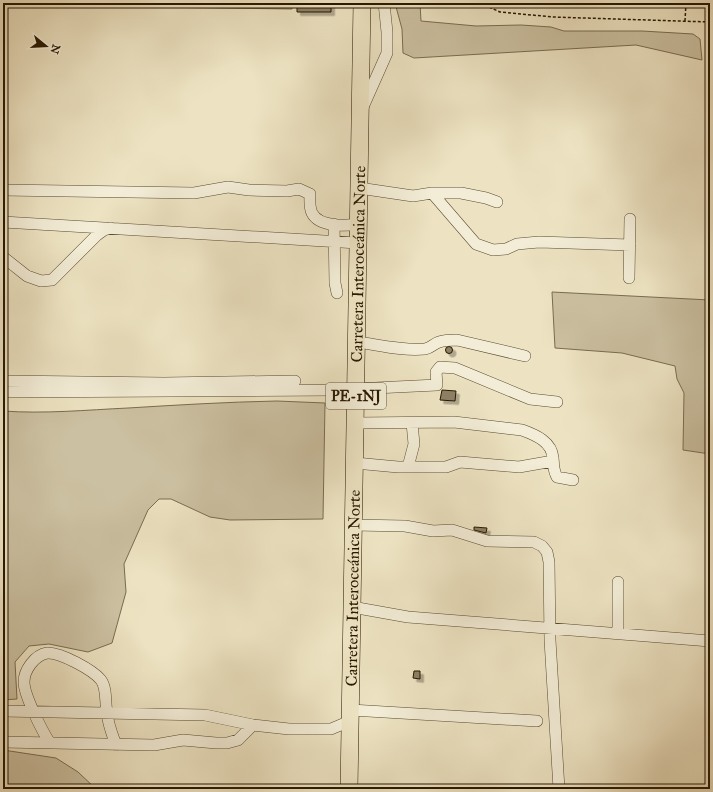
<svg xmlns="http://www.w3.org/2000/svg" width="713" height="792" viewBox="0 0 713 792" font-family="'IM FELL Great Primer',serif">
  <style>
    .green { fill: #cbc0a1; stroke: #796c50 }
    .building { fill: #8e8165; stroke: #271700; filter: url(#shadow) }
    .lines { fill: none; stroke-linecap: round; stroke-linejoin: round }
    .minor-casing { stroke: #584a30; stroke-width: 12 }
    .highway-casing { stroke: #271700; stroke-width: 18 }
    .path { stroke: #271700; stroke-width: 1.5; stroke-dasharray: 3 2; stroke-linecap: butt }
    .minor { stroke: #f3edd7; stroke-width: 11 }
    .highway { stroke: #ede3c2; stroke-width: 17 }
    .labels { text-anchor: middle; stroke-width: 3; stroke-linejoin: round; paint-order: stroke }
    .shield { fill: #f3edd7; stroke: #645740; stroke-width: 1 }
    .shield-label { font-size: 15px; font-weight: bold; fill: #271700 }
    .street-label { font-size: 16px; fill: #271700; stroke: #f3edd7 }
  </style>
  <defs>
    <filter id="shadow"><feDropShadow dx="3.5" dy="3.5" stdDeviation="0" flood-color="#0004"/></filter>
  </defs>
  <rect width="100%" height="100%" fill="#ede3c2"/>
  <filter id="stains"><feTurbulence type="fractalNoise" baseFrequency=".005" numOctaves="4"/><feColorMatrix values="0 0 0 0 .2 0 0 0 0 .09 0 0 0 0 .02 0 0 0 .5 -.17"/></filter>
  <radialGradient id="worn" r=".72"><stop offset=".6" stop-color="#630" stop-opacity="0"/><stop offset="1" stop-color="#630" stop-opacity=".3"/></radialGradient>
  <path class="green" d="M3,3H292V9L3,5Z
    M395,3H420L421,21L476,26L521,25L551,27L564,31H642L693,34L700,39L702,60L636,45L414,58L403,53L402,29Z
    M552,292L710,300V454L683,450L684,393L677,379L675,366L622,353L555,348Z
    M277,401L325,403L323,519L230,520L210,517L171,499H159L148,510L124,564L126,592L112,643L88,652L49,644L29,646L15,662L17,699L3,700V411C44,414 86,410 128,408C177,405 227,402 277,401Z
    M3,750L56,758L78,772L96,789H3Z"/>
  <path class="building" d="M297,3H331V12H297Z
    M445.5 350a3.5 3.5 0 1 1 7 0a3.5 3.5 0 1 1-7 0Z
    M442,390L456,391L455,401L440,400Z
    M474,527L487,528L486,533L474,530Z
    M414,671H420V679L413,678Z"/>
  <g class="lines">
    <defs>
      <path id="minor" d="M363,107L387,53V32L384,3
        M359,188L413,196L432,193H461L486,198L497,202
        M3,190L194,193L228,187L249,190L287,191L299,189L310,194C310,200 309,207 312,213C319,227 345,226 359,224
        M432,193L476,244L493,250L506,249L517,244L539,242L630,245
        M3,222L358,243
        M334,224L335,283L337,293
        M3,257L27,276L41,281L52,280L97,235L104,230L111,228
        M629,278L630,219
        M357,342C379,345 402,351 425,349C431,348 433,344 439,342C445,340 451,340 457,340L525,356
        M3,381L164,383L295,381
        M3,392L333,390L437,385L436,372L440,367L455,368L530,399L557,402
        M356,423L454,422L522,430C536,435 552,442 553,458C554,466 553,470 557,477L573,480
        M355,463L398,467H446L460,462L519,467L553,461
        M408,467L414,444L412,423
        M354,525L405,526L433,531L452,530L487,541L534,542L542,546L547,552L549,562L550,640L559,789
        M618,582V633
        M352,607L408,617L710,641
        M351,710L537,721
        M3,711L205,715L253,725L289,729H331L350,721
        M3,742L154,745L183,740L216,743H227L238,740L253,725
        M50,743C42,731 24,695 24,682C24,670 35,655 47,653C60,652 93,670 101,680C107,688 105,703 107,713C108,724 112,734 116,745"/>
      <g id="highway">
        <path id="s1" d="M349,789L362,3"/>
      </g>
    </defs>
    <use href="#minor" class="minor-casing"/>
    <use href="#highway" class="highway-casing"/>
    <path class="path" d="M480,3L500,12L553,17L710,22
      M685,21L686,3"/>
    <use href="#minor" class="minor"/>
    <use href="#highway" class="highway"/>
  </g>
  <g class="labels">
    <rect class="shield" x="326" y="383" width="60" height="26" rx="3"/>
    <g class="shield-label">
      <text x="356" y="401">PE-1NJ</text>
    </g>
    <g class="street-label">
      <text dy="6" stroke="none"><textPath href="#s1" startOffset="525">Carretera Interoceánica Norte</textPath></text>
      <text dy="6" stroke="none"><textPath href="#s1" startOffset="201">Carretera Interoceánica Norte</textPath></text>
    </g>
  </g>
  <rect width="713" height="792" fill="none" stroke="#ede3c2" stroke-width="16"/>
  <rect x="4" y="4" width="705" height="784" fill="none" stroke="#271700" stroke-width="2"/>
  <rect x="8" y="8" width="697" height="776" fill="none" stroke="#271700"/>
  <g transform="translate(46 46) rotate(108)" stroke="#f3edd7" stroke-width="3" paint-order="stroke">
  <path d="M0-3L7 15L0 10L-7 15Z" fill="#271700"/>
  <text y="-6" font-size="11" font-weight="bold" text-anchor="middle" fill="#271700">N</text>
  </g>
  <rect width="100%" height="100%" filter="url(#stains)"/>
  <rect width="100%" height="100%" fill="url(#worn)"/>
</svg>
